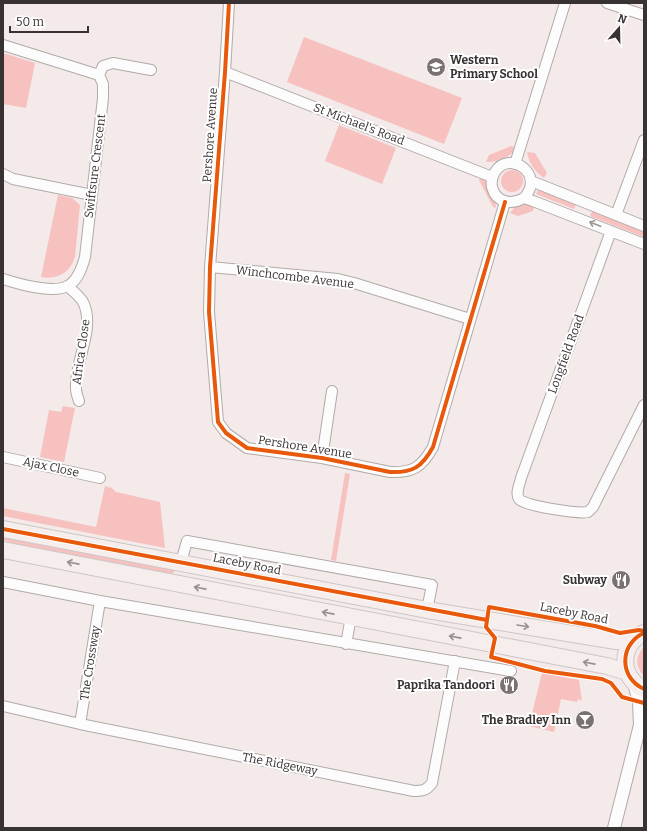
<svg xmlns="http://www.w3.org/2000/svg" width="647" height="831" viewBox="0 0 647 831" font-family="Bitter,serif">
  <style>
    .green { fill: #f6c1bf }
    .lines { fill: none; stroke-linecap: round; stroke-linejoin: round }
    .minor-casing { stroke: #b1aaa9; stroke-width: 12 }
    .tertiary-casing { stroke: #b1aaa9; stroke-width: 14 }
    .trunk-casing { stroke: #ccc7c6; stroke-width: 18 }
    .minor { stroke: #fdfcfc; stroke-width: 10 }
    .tertiary { stroke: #fdfcfc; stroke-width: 12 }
    .trunk { stroke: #f6eded; stroke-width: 16 }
    .cycleway-casing { stroke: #fff; stroke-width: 6 }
    .cycleway { stroke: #e8590c; stroke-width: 4 }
    .oneway { stroke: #9b9797 }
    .oneway2 { stroke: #989090 }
    .labels { text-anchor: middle; stroke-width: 4; stroke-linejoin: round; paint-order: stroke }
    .poi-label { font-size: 12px; font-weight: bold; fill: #393232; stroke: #fff; text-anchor: end }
    .street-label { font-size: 12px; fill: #393232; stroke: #fff }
  </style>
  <rect width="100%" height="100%" fill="#f3eae9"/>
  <path class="green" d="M304,37L462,98L444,144L287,82Z
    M3,53L35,63L26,108L3,104Z
    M339,125L396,148L382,184L325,161Z
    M511,146L517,148C510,157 498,162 486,162L489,155Z
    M527,152L535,153L547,173L544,178C535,172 529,163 527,152Z
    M501 181a11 11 0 1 1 22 0a11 11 0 1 1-22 0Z
    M481,177C490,184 495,197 496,208L493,207L479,180Z
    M539,188L577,202L574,209L536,194Z
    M58,195L72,198L80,205L75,257C70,273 57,280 41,277Z
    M526,203L535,204L533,211L518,216L510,213L516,206Z
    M593,209L644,229V237L590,216Z
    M63,406L75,408L64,462L40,457L49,410L61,412Z
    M345,473L350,474L336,561L331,560Z
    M105,486L111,488V487L116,492L160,502L165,548L3,516V508L96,527Z
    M3,533L174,568L175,571L172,574H166L16,544L3,540Z
    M644,647V676C635,667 635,656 644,647Z
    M542,673L579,680L582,701L578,699L577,702L561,699L554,732L529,726Z"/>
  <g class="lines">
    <defs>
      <path id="minor" d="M229,3L225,72L210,267L209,312L218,422L226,433L247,448L322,458L390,472C413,473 422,467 433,447L505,202
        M607,3L644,15
        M3,45L99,75L103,84V98L85,257C82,268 78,280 68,286C52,294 19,284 3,279
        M225,72L492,177
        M99,75L103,66L113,63L151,70
        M515,164L565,3
        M3,174L13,179L92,195
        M531,181L644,226
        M524,198C546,174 509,149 495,172C492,177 491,182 492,187C496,203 512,205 524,198L533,201L644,244
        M616,215L644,140
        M611,231L521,478C520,484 515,493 519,499C524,506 579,514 588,512L593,507L644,405
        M210,267L338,279L354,283L470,319
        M67,286C73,291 81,297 84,304C95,330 74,363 76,389C76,393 78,398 79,401
        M3,457L100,478
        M322,458L332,391
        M181,562L187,541L432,585L427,610
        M3,582L100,601L511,671
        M346,644L351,617
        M3,706L80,724L414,791C423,791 427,790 432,783L455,661
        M80,724L100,601"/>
      <path id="tertiary" d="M614,828L640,725L639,702L634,683"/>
      <path id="trunk" d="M3,529L427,610L616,641L634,640
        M3,550L607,666L627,672
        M644,633C619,644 619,678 644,689"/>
    </defs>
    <use href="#minor" class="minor-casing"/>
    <use href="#tertiary" class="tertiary-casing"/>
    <use href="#trunk" class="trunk-casing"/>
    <use href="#minor" class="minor"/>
    <use href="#tertiary" class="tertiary"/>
    <use href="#trunk" class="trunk"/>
    <defs>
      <path id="cycleway" d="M229,3L225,72L210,267L209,312L218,422L226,433L247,448L322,458L390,472C413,473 422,467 433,447L505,202
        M3,529L487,620
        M644,631L639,630L620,633L595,626L489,607L486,627L495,638L491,657L545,671L602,679L611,683L622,697L644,703
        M644,633C619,644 619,678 644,689"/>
    </defs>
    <use href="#cycleway" class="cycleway-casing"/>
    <use href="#cycleway" class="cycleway"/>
  </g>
  <defs><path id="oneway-shaft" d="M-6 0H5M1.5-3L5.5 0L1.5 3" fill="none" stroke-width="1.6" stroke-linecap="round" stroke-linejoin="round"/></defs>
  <use class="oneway" href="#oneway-shaft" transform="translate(595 224) rotate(-159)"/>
  <g class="oneway2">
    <use href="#oneway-shaft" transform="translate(73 563) rotate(-169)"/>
    <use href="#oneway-shaft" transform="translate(200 588) rotate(-169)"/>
    <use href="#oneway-shaft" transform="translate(328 613) rotate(-169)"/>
    <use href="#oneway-shaft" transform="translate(523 626) rotate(9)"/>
    <use href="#oneway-shaft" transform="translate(455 637) rotate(-169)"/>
    <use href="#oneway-shaft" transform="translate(589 663) rotate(-169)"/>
  </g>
  <defs>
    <symbol id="school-disc" viewBox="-11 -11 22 22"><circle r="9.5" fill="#7a7272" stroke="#fff"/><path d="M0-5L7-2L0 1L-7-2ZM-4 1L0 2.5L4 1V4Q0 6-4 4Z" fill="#fff"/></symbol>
    <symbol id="restaurant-disc" viewBox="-11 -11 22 22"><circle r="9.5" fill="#7a7272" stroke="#fff"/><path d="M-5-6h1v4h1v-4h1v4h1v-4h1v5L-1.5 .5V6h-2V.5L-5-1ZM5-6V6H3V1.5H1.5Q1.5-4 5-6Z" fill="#fff"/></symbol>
    <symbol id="bar-disc" viewBox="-11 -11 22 22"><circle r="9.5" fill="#7a7272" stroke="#fff"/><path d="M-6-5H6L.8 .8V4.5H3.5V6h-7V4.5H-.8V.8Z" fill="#fff"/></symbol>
  </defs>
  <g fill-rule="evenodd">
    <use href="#school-disc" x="425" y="56" width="22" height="22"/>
    <use href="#restaurant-disc" x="610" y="569" width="22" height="22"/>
    <use href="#restaurant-disc" x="498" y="674" width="22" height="22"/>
    <use href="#bar-disc" x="574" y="709" width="22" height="22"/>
  </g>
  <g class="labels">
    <g class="poi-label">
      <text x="450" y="64" text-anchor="start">Western<tspan x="450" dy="14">Primary School</tspan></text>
      <text x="607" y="584">Subway</text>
      <text x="495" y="689">Paprika Tandoori</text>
      <text x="571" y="724">The Bradley Inn</text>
    </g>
    <g class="street-label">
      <text transform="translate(359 124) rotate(21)" y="4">St Michael's Road</text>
      <text transform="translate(210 135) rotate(-86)" y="4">Pershore Avenue</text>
      <text transform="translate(95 166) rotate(-83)" y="4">Swiftsure Crescent</text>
      <text transform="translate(295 277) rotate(7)" y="4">Winchcombe Avenue</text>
      <text transform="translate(81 352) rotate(-82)" y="4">Africa Close</text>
      <text transform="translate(566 354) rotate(-70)" y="4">Longfield Road</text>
      <text transform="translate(305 447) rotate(9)" y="4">Pershore Avenue</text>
      <text transform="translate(51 467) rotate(12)" y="4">Ajax Close</text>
      <text transform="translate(247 564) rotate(11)" y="4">Laceby Road</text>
      <text transform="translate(574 613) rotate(11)" y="4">Laceby Road</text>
      <text transform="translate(90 663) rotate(-81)" y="4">The Crossway</text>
      <text transform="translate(280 764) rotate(11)" y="4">The Ridgeway</text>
    </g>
  </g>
  <rect width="647" height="831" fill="none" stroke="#393232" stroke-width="8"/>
  <g transform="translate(619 28) rotate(20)" stroke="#ffffff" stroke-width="3" paint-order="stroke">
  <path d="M0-3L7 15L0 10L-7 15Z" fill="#393232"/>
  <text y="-6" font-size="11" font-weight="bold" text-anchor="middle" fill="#393232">N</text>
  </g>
  <path d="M10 26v6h78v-6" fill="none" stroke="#393232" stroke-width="2"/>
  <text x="16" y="26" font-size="12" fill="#393232" stroke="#ffffff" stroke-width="3" paint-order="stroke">50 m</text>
</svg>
